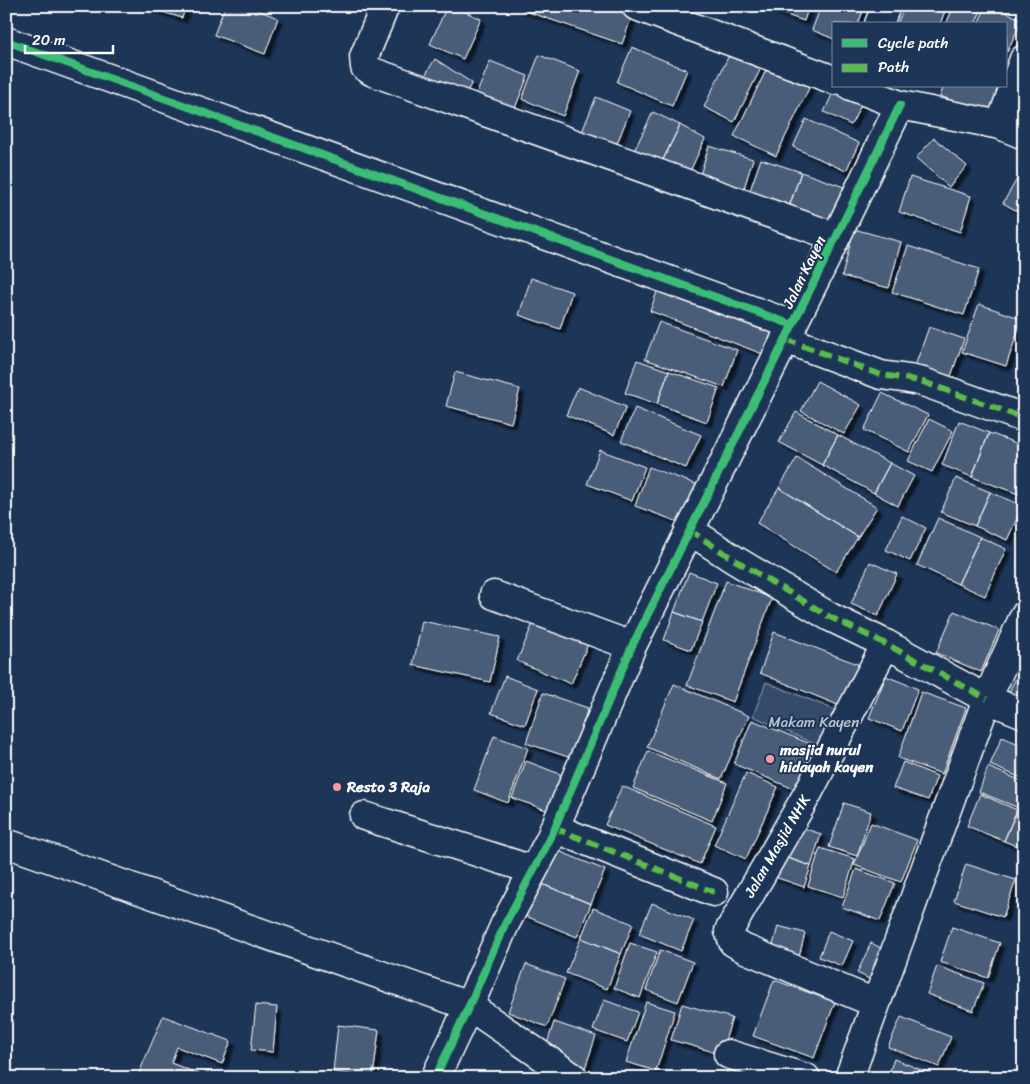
<svg xmlns="http://www.w3.org/2000/svg" width="1030" height="1084" viewBox="0 0 1030 1084" font-family="Sriracha,sans-serif">
  <style>
    .green { fill: #364b69; stroke: #9aa5b4 }
    .building { fill: #4a5d79; stroke: #fff; filter: url(#shadow) }
    .lines { fill: none; stroke-linecap: round; stroke-linejoin: round }
    .minor-casing { stroke: #fff; stroke-width: 31 }
    .minor { stroke: #1d3557; stroke-width: 28 }
    .quiet { stroke: #5cbc4b; stroke-width: 6; stroke-dasharray: 12 6; stroke-linecap: butt }
    .cycleway-casing { stroke: #1d3557; stroke-width: 11 }
    .cycleway { stroke: #3abd76; stroke-width: 8 }
    .poi-dot { fill: #ff9aa2; stroke: #1d3557; stroke-width: 2 }
    .labels { text-anchor: middle; stroke-width: 4; stroke-linejoin: round; paint-order: stroke }
    .street-label { font-size: 15px; fill: #fff; stroke: #1d3557 }
    .park-label { font-size: 15px; fill: #b9c0ca; stroke: #1d3557 }
    .poi-label { font-size: 15px; font-weight: bold; fill: #fff; stroke: #1d3557; text-anchor: start }
  </style>
  <defs>
    <filter id="shadow"><feDropShadow dx="4.5" dy="4.5" stdDeviation="1" flood-color="#0009"/></filter>
  </defs>
  <rect width="100%" height="100%" fill="#1d3557"/>
  <filter id="ink" filterUnits="userSpaceOnUse"><feTurbulence type="fractalNoise" baseFrequency=".02" numOctaves="2"/><feDisplacementMap in="SourceGraphic" scale="10" xChannelSelector="R" yChannelSelector="G"/><feConvolveMatrix kernelMatrix="1 2 1 2 8 2 1 2 1" color-interpolation-filters="sRGB"/></filter>
  <g filter="url(#ink)">
    <path class="green" d="M766,682L840,712L826,749L753,716Z"/>
    <path class="building" d="M143,6H186L182,18Z
      M225,6H247L278,18L265,54L214,35Z
      M447,6H453L481,19L463,59L430,44Z
      M511,6H613L633,13L622,44Z
      M772,6H809L804,21L771,10Z
      M821,6H865L858,24H834V39L812,30Z
      M905,6H947L940,24H897Z
      M954,6H983L975,24H946Z
      M986,6H993L1022,20L1007,52L1006,24H978Z
      M632,47L687,70L672,106L617,82Z
      M731,51L762,66L734,122L704,107Z
      M539,55L580,71L563,116L522,99Z
      M435,59L472,83L461,101L424,77Z
      M490,61L528,76L513,113L475,98Z
      M770,62L812,82L776,156L734,136Z
      M836,86L864,99L851,125L824,112Z
      M944,86H1004L993,116L940,96Z
      M1024,90V121L1014,118Z
      M596,97L630,111L614,151L580,137Z
      M653,112L680,125L659,168L632,155Z
      M806,119L859,143L846,171L793,147Z
      M680,125L705,139L686,180L659,168Z
      M934,138L967,166L949,187L916,158Z
      M709,146L753,159L741,198L697,185Z
      M761,159L801,172L787,213L747,199Z
      M1024,167V215L1003,203Z
      M801,172L847,188L833,228L787,213Z
      M910,177L971,196L960,232L899,212Z
      M854,229L901,242L889,288L842,276Z
      M908,246L979,269L964,315L892,292Z
      M531,278L572,292L560,329L519,315Z
      M662,278L781,322L768,356L650,311Z
      M979,304L1022,319L1006,366L962,352Z
      M659,322L737,350L724,387L645,359Z
      M929,327L964,339L950,379L915,366Z
      M637,360L669,371L657,404L625,393Z
      M669,371L719,388L707,422L657,404Z
      M455,372L520,389L511,423L446,406Z
      M817,381L861,405L844,434L801,411Z
      M578,387L626,407L614,435L566,415Z
      M882,393L928,415L909,452L864,430Z
      M635,408L701,435L686,468L621,441Z
      M796,412L838,435L822,465L779,442Z
      M929,419L953,431L932,472L908,461Z
      M959,421L989,433L972,477L942,465Z
      M989,433L1024,446V496L972,477Z
      M838,435L890,463L874,493L822,465Z
      M600,450L645,467L632,501L587,484Z
      M797,458L877,507L858,537L779,488Z
      M890,463L914,476L898,506L874,493Z
      M649,467L698,485L684,524L635,506Z
      M956,478L990,492L975,526L941,512Z
      M779,488L858,537L836,572L757,523Z
      M990,492L1023,506L1007,540L975,526Z
      M902,516L926,528L910,561L886,550Z
      M938,518L980,537L958,584L917,565Z
      M980,537L1006,549L985,596L958,584Z
      M870,562L897,574L878,616L851,604Z
      M689,572L717,583L702,622L674,612Z
      M726,581L772,598L733,702L687,685Z
      M954,611L999,630L981,672L936,653Z
      M674,612L702,622L691,650L664,640Z
      M422,621L500,637L490,682L413,665Z
      M534,621L588,644L571,684L517,661Z
      M774,632L865,667L850,710L760,673Z
      M505,676L538,689L525,725L491,713Z
      M886,676L918,689L902,731L869,718Z
      M1017,676L1024,680V712L1003,703Z
      M674,684L749,716L721,779L647,747Z
      M921,692L966,708L942,774L898,758Z
      M543,693L588,708L571,758L526,743Z
      M752,720L825,750L806,794L734,764Z
      M494,736L528,748L508,803L474,790Z
      M1002,737L1024,746V779L990,765Z
      M648,751L727,783L712,821L633,788Z
      M526,761L565,776L552,812L512,798Z
      M903,762L937,776L928,800L893,788Z
      M988,767L1024,782V810L979,792Z
      M746,773L778,787L746,859L714,845Z
      M622,786L716,826L700,864L605,825Z
      M980,794L1017,810L1004,841L967,826Z
      M844,803L871,812L857,856L829,847Z
      M1017,810L1024,813V849L1004,841Z
      M871,823L917,840L901,882L854,865Z
      M791,824L821,834L811,866L779,855Z
      M551,848L605,870L591,904L537,882Z
      M820,848L855,859L843,897L808,886Z
      M779,855L811,866L804,887L772,876Z
      M966,864L1016,880L1003,917L954,901Z
      M856,869L895,883L880,921L842,907Z
      M537,882L591,904L577,937L523,915Z
      M652,903L694,920L681,951L639,934Z
      M593,908L633,924L621,954L581,938Z
      M778,926L805,933L798,961L771,953Z
      M952,927L1000,943L988,978L940,962Z
      M829,931L853,941L842,966L819,957Z
      M581,938L621,954L607,989L566,973Z
      M630,943L657,952L640,998L614,988Z
      M871,943L891,953L878,983L857,973Z
      M660,950L693,962L678,1002L646,990Z
      M526,964L565,979L547,1027L508,1012Z
      M937,966L984,983L973,1011L927,994Z
      M774,980L835,1002L814,1058L753,1036Z
      M604,1000L638,1012L627,1042L593,1030Z
      M646,1002L675,1011L656,1071L626,1062Z
      M682,1004L732,1018L721,1054L671,1040Z
      M256,1005L277,1007L273,1052L251,1050Z
      M163,1016L231,1041L222,1064L177,1047L171,1063L209,1078H137Z
      M901,1017L951,1037L939,1067L888,1047Z
      M554,1022L596,1036L585,1068L544,1053Z
      M338,1025L379,1030L373,1077L333,1072Z
      M894,1059L934,1075L933,1078H887Z
      M728,1068L760,1078H725Z"/>
    <g class="lines">
      <defs>
        <path id="minor" d="M385,6L364,57L365,67L373,72L836,237
          M636,6L834,80
          M879,24L886,6
          M6,41L793,325
          M851,86L900,105L1000,125L1024,135
          M1000,125L1024,59
          M785,339L881,375L909,379L923,382L1024,418
          M689,530L735,560L830,617L886,644L987,699L1024,714
          M494,595L632,646
          M364,816L533,870
          M554,828L714,892
          M6,843L469,1006L574,1078
          M875,1003L743,948L733,942L729,931L808,793L886,644
          M728,1054L806,1078
          M435,1078L469,1006L505,924L550,839L632,646L826,258L900,105
          M849,1078L987,699L1024,616"/>
      </defs>
      <use href="#minor" class="minor-casing"/>
      <use href="#minor" class="minor"/>
      <path class="quiet" d="M785,339L881,375L909,379L923,382L1024,418
        M689,530L735,560L830,617L886,644L987,699
        M554,828L714,892"/>
      <defs>
        <path id="cycleway" d="M6,41L793,325
          M435,1078L469,1006L505,924L550,839L632,646L826,258L900,105"/>
      </defs>
      <use href="#cycleway" class="cycleway-casing"/>
      <use href="#cycleway" class="cycleway"/>
    </g>
  </g>
  <g class="poi-dot">
    <circle cx="770" cy="759" r="5"/>
    <circle cx="337" cy="787" r="5"/>
  </g>
  <g class="labels">
    <g class="street-label">
      <text transform="translate(804 272) rotate(-64)" y="5">Jalan Kayen</text>
      <text transform="translate(777 846) rotate(-60)" y="5">Jalan Masjid NHK</text>
    </g>
    <g class="park-label">
      <text x="814" y="727">Makam Kayen</text>
    </g>
    <g class="poi-label">
      <text x="780" y="755">masjid nurul<tspan x="780" dy="17">hidayah kayen</tspan></text>
      <text x="347" y="792">Resto 3 Raja</text>
    </g>
  </g>
  <rect width="1030" height="1084" fill="none" stroke="#1d3557" stroke-width="25"/>
  <rect x="12" y="12" width="1005" height="1059" fill="none" stroke="#fff" stroke-width="2" filter="url(#ink)"/>
  <rect x="832" y="22" width="175" height="65" fill="#1d3557" stroke="#77869a"/>
  <rect x="842" y="39" width="25" height="8" fill="#3abd76" stroke="#77869a"/>
  <text x="878" y="48" font-size="15" fill="#ffffff">Cycle path</text>
  <rect x="842" y="64" width="25" height="8" fill="#5cbc4b" stroke="#77869a"/>
  <text x="878" y="72" font-size="15" fill="#ffffff">Path</text>
  <path d="M25 45v8h88v-8" fill="none" stroke="#ffffff" stroke-width="2.5"/>
  <text x="32" y="45" font-size="15" fill="#ffffff" stroke="#1d3557" stroke-width="4" paint-order="stroke">20 m</text>
</svg>
